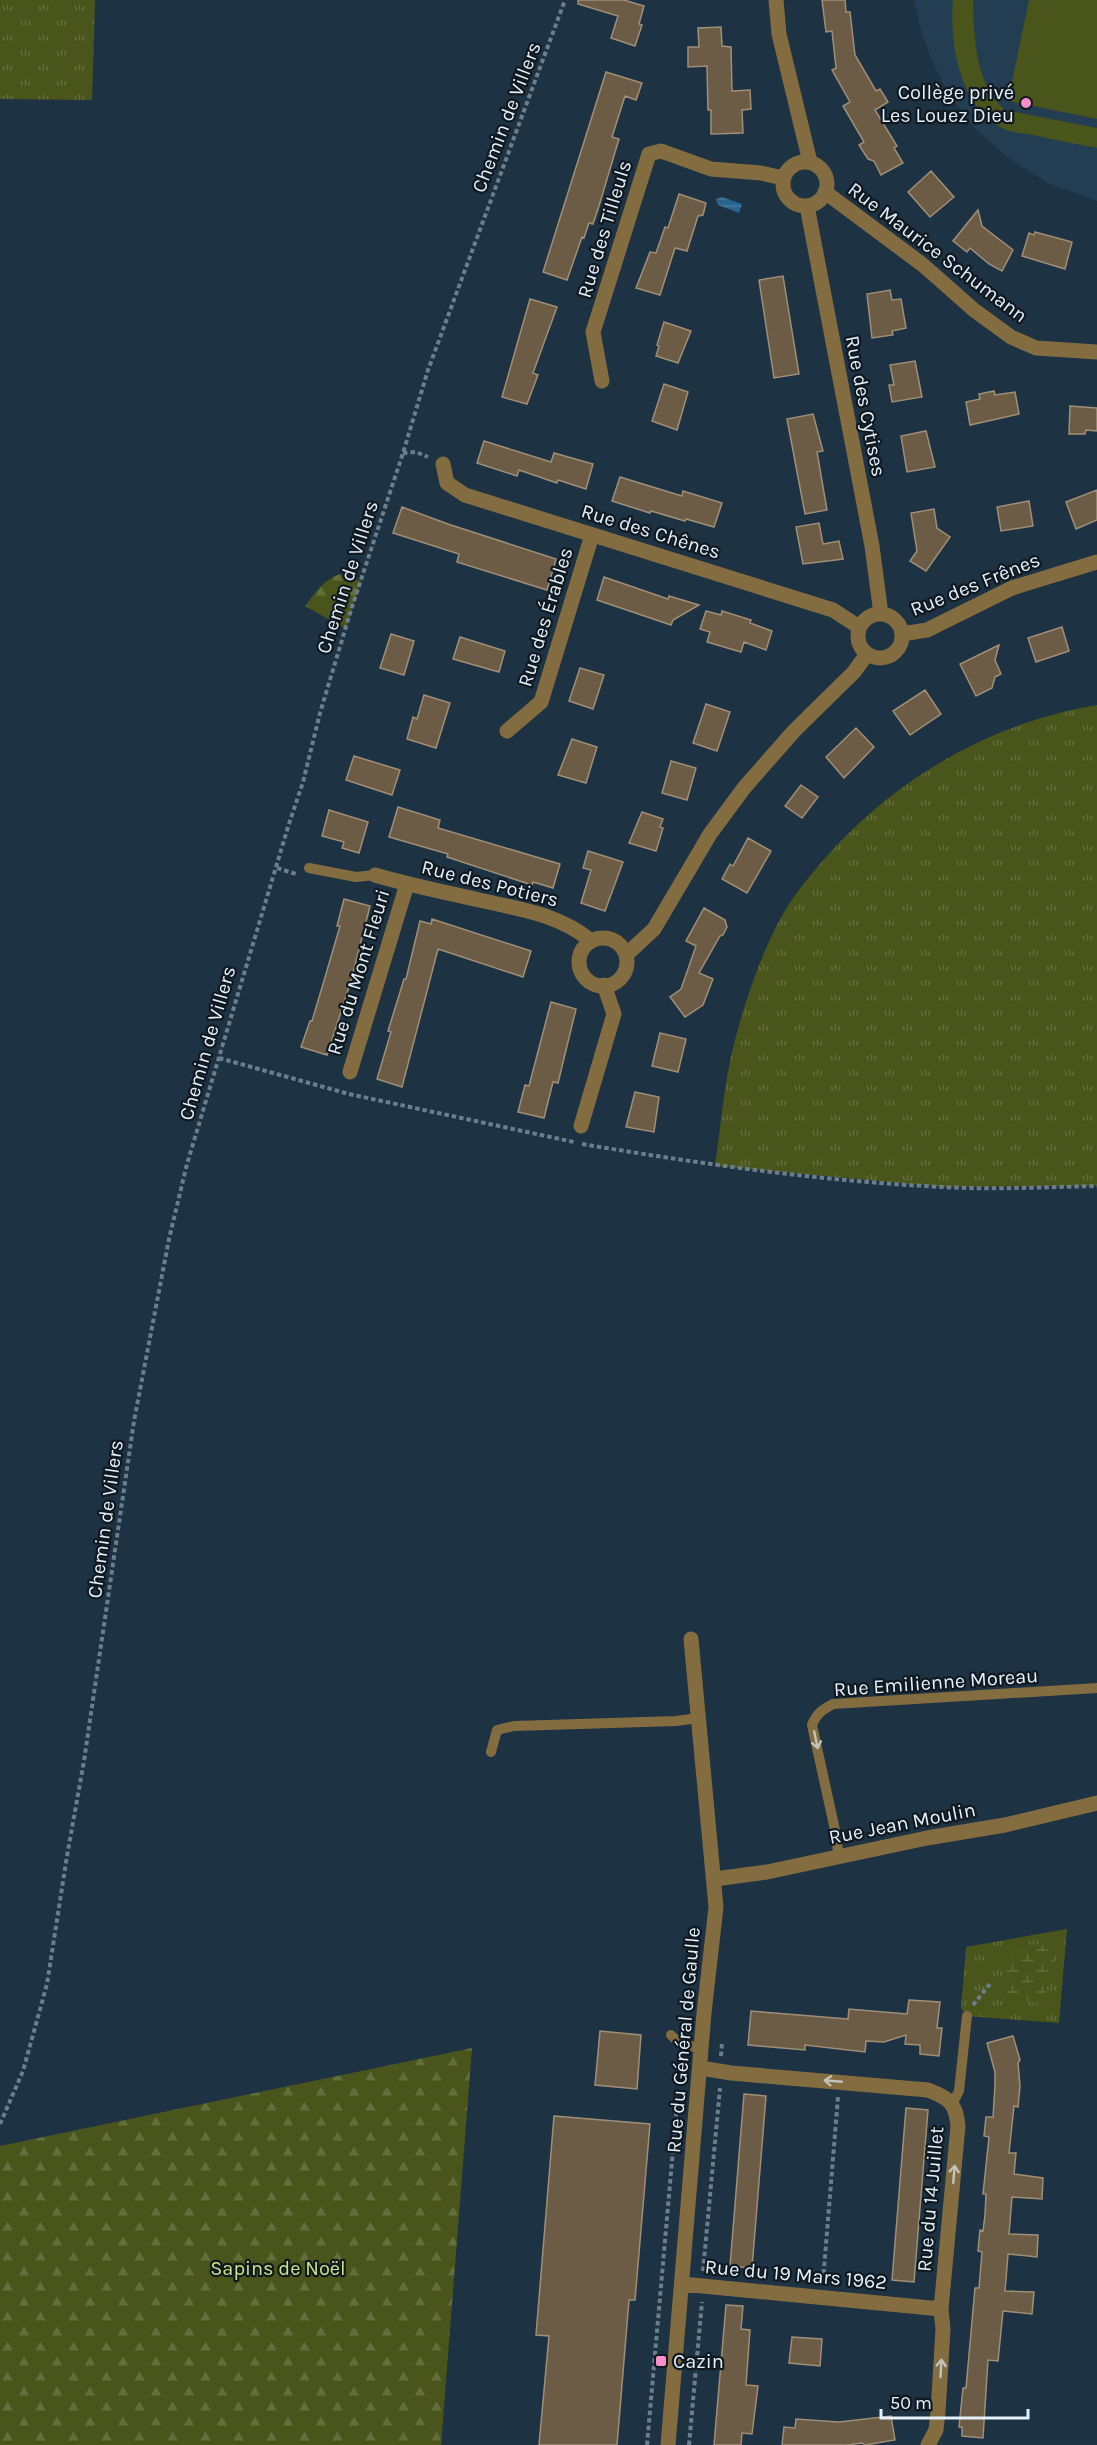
<svg xmlns="http://www.w3.org/2000/svg" width="1097" height="2445" viewBox="0 0 1097 2445" font-family="Karla,sans-serif">
  <style>
    .built { fill: #233e52 }
    .grass { fill: url(#grass-tufts) }
    .forest { fill: url(#forest-firs) }
    .wetland { fill: url(#wetland-marsh) }
    .pitch { fill: #49551b }
    .water { fill: url(#water-rules) }
    .building { fill: #6c5c46; stroke: #a08f77; stroke-width: 1.5 }
    .lines { fill: none; stroke-linecap: round; stroke-linejoin: round }
    .path { stroke: #6c7e8c; stroke-width: 4; stroke-dasharray: 4.5 3; stroke-linecap: butt }
    .service { stroke: #836d40; stroke-width: 10 }
    .minor { stroke: #836d40; stroke-width: 15 }
    .oneway { stroke: #c2c3ba }
    .poi-dot { fill: #f98fc9; stroke: #101920; stroke-width: 2 }
    .labels { text-anchor: middle; stroke-width: 4.5; stroke-linejoin: round; paint-order: stroke }
    .poi-label { font-size: 20px; fill: #e4f1fb; stroke: #101920; text-anchor: end }
    .street-label { font-size: 20px; fill: #e4f1fb; stroke: #101920 }
    .park-label { font-size: 20px; fill: #cee587; stroke: #101920 }
  </style>
  <defs>
    <pattern id="grass-tufts" width="24" height="20" patternUnits="userSpaceOnUse" patternTransform="scale(1.5)"><rect width="24" height="20" fill="#49551b"/><path d="M3 7l-1-3M5 7V3M7 7l1-3M15 17l-1-3M17 17v-4M19 17l1-3" fill="none" stroke="#636e3d"/></pattern>
    <pattern id="forest-firs" width="22" height="20" patternUnits="userSpaceOnUse" patternTransform="scale(1.5)"><rect width="22" height="20" fill="#49551b"/><path d="M5 1l3.5 6h-7zM16 11l3.5 6h-7z" fill="#636e3d"/></pattern>
    <pattern id="wetland-marsh" width="20" height="14" patternUnits="userSpaceOnUse" patternTransform="scale(1.5)"><rect width="20" height="14" fill="#49551b"/><path d="M1 5h8M5 5V1M11 12h8M15 12V8" fill="none" stroke="#636e3d"/></pattern>
    <pattern id="water-rules" width="6" height="5" patternUnits="userSpaceOnUse" patternTransform="scale(1.5)"><rect width="6" height="5" fill="#27648e"/><path d="M0 2.5h6" fill="none" stroke="#467b9f"/></pattern>
  </defs>
  <rect width="100%" height="100%" fill="#1d3242"/>
  <path class="built" d="M914,0H1097V201L1047,183L1007,157L970,124L942,82L930,56L920,27Z"/>
  <path class="grass" d="M0,0H95L92,100L0,99Z
    M1097,705V1186L944,1187L715,1166C721,1125 724,1081 735,1040C745,1002 759,960 777,925C792,895 815,869 837,845C908,771 996,722 1097,705Z
    M1067,1929L1059,2023L967,2016L961,2008L966,1947Z"/>
  <path class="forest" d="M340,574L361,581L346,629L305,606C315,593 323,580 340,574Z
    M472,2048L441,2445H0V2146Z"/>
  <path class="wetland" d="M1038,1944L1051,1947L1055,1962L1044,1997L1036,2003L1018,1999L1006,1992C1002,1967 1011,1945 1038,1944Z"/>
  <path class="pitch" d="M953,0H973C974,37 975,84 1005,110L1097,128V148C1076,144 1055,140 1033,135C1025,133 1014,133 1006,130C960,111 949,43 953,0Z
    M1029,0H1097V119L1008,101Z"/>
  <path class="water" d="M722,197L742,204L739,213L718,205L716,199Z"/>
  <path class="building" d="M578,0H624L644,6L639,24L642,25L635,46L611,38L618,16L578,4Z
    M822,0H845L846,12H850L855,55L876,91L880,89L888,102L875,110L897,146L894,148L903,163L881,175L874,161L868,159L859,145L864,142L843,106L850,102L832,70L836,68L832,31L826,32Z
    M721,27L722,46L731,47L732,91L750,90L751,109L742,110L743,133L711,134V110H708L707,66L688,67V47H699L698,28Z
    M606,72L642,83L636,100L625,96L612,137L619,139L599,206L593,224L589,223L584,238L582,237L567,280L543,272Z
    M931,171L954,197L930,217L908,192Z
    M679,194L706,203L703,215L698,216L687,251L675,248L660,295L636,288L650,252L656,253L665,227L668,228Z
    M978,210L982,226L1013,250L1002,271L989,264L970,248L967,252L953,241Z
    M1035,232L1072,242L1065,269L1022,256L1029,233L1034,235Z
    M783,276L799,374L774,378L759,280Z
    M890,290L892,300L901,299L906,328L892,331L893,335L872,338L867,294Z
    M530,299L557,307L533,373L538,375L527,404L502,397Z
    M664,322L691,331L678,363L656,356L659,346L657,345Z
    M915,361L922,397L892,402L889,385H894L890,365Z
    M664,384L688,392L677,430L652,421Z
    M994,391L995,395L1015,392L1019,414L970,425L966,402L980,399L979,394Z
    M1070,406L1097,408V431L1086,430L1085,434H1069Z
    M813,414L823,451L817,452L827,510L805,514L787,419Z
    M926,431L935,467L907,472L901,436Z
    M484,441L551,462L554,453L593,464L586,489L558,480L557,483L519,470L517,476L477,463Z
    M620,477L682,496L683,491L722,503L714,527L686,519L685,521L651,511L650,513L612,501Z
    M1097,490V520L1076,529L1066,502Z
    M1029,501L1033,526L1001,531L997,507Z
    M402,507L448,524L556,559L547,590L457,562L459,554L393,533Z
    M934,509L937,528L950,537L926,571L910,561L917,551L911,513Z
    M819,523L823,544L839,541L843,559L803,564L796,527Z
    M604,577L668,599L669,596L699,605L673,620L671,625L597,600Z
    M706,611L721,615L722,611L751,620L750,623L772,631L766,650L744,642L741,652L707,642L710,632L700,629Z
    M1062,627L1069,651L1036,662L1028,638Z
    M391,634L414,641L404,675L380,668Z
    M460,637L505,651L499,672L453,659Z
    M999,645L995,660L1001,674L995,677L992,688L976,696L960,664Z
    M580,668L604,675L593,709L569,701Z
    M925,690L941,714L910,735L893,711Z
    M424,695L450,703L436,748L407,739L413,717L417,719Z
    M706,704L730,712L717,751L693,743Z
    M856,728L874,747L844,778L826,757Z
    M572,739L597,747L586,783L558,775Z
    M354,756L400,770L392,795L346,780Z
    M671,761L696,768L687,800L662,793Z
    M801,785L818,797L802,818L785,806Z
    M398,807L440,820L438,828L560,864L553,888L533,882L532,885L447,857L448,854L389,837Z
    M329,810L368,822L359,853L342,848L344,842L322,836Z
    M642,812L663,819L660,827L663,828L656,851L629,843Z
    M748,838L771,851L747,893L722,879L730,864L733,866Z
    M588,851L623,862L605,911L581,903L591,870L583,868Z
    M344,899L370,906L351,981L327,1055L301,1047L310,1021H312L326,974L340,926H337Z
    M704,908L725,920L727,927L723,935L720,936L699,973L713,979L703,1005L685,1017L670,997L681,989L696,946L686,941Z
    M432,919L531,951L523,977L438,949L402,1087L377,1079L391,1032L388,1031L404,979H406L420,921L431,924Z
    M551,1002L576,1009L558,1083L553,1082L544,1118L518,1112L525,1085L529,1086Z
    M660,1033L686,1039L678,1072L652,1066Z
    M635,1092L659,1097L654,1132L626,1127Z
    M909,2000L940,2002L937,2028H942L939,2056L920,2054V2045L905,2044L906,2035L884,2042L866,2041L865,2052L805,2045V2050L748,2045L751,2011L848,2019L849,2009L907,2014Z
    M600,2031L641,2035L637,2089L595,2085Z
    M1013,2036L1020,2060L1018,2063L1020,2086L1018,2107L1014,2106L1009,2153H1016L1014,2174L1043,2178L1042,2199L1012,2197L1009,2234L1038,2235L1037,2257L1008,2254L1005,2291L1034,2292L1032,2314L1003,2311L998,2361L988,2360L983,2438L962,2436V2427H959L963,2388H966L975,2288H979L982,2252L978,2251L980,2230L983,2231L985,2215L986,2194H983L989,2137L984,2136L986,2117H993L995,2085V2072L987,2043Z
    M744,2094L766,2096L752,2268L730,2266Z
    M906,2108L928,2110L914,2282L892,2280Z
    M554,2116L650,2124L635,2300H629L617,2445H539L549,2336L536,2335Z
    M726,2305L743,2306L741,2329L750,2330L746,2385L758,2386L752,2434L742,2433L741,2445H714Z
    M792,2337L822,2339L820,2366L789,2363Z
    M891,2416L895,2440L865,2445L862,2443L847,2445H782L784,2427L795,2428L796,2419L839,2422Z"/>
  <g class="lines">
    <path class="path" d="M403,453L416,452L428,457
      M277,868L296,874
      M219,1058L349,1094L574,1142
      M582,1144C702,1164 821,1181 942,1187C994,1190 1046,1187 1097,1186
      M973,2005L990,1984
      M721,2056L722,2043
      M0,2124L23,2071L47,1984L67,1856L84,1761L134,1421L169,1239L187,1164L288,827L303,782L320,713L351,610L403,453L428,370L565,0
      M703,2271L720,2088
      M823,2281L838,2097
      M647,2445L678,2093
      M689,2445L702,2302"/>
    <path class="service" d="M309,868L356,877L375,875
      M491,1752L497,1730L514,1726L676,1721L698,1718
      M838,1856L837,1839L812,1725C817,1713 822,1710 833,1704L1097,1688
      M671,2035C680,2045 689,2047 702,2047
      M952,2104L959,2091L967,2016"/>
    <path class="minor" d="M776,0L779,34L810,162
      M783 184a22 22 0 1 1 44 0a22 22 0 1 1-44 0Z
      M825,192L923,265L974,310L1011,337L1036,348L1097,352
      M807,206L872,546L881,614
      M602,381L593,332L649,154L661,151L711,169L761,173L783,178
      M443,464L447,483L465,495L833,610L859,627
      M858 636a22 22 0 1 1 44 0a22 22 0 1 1-44 0Z
      M902,634L927,630L1012,588L1097,562
      M507,731L541,702L592,535
      M375,875C409,885 444,892 479,900C519,909 559,914 591,941
      M579 962a24 24 0 1 1 48 0a24 24 0 1 1-48 0Z
      M626,955L654,929L710,834L744,788L794,731L854,672L867,654
      M350,1072L407,884
      M581,1126L614,1014L604,985
      M715,1879L767,1872L927,1838L1005,1825L1097,1803
      M701,2068L731,2073L928,2090C949,2098 956,2103 958,2126L941,2309L943,2329L938,2412L936,2430L928,2445
      M682,2284L941,2309
      M668,2445L704,2013L716,1907L691,1639"/>
  </g>
  <defs><path id="oneway-shaft" d="M-6 0H5M1.5-3L5.5 0L1.5 3" fill="none" stroke-width="1.6" stroke-linecap="round" stroke-linejoin="round" transform="scale(1.5)"/></defs>
  <g class="oneway">
    <use href="#oneway-shaft" transform="translate(816 1740) rotate(78)"/>
    <use href="#oneway-shaft" transform="translate(833 2081) rotate(-175)"/>
    <use href="#oneway-shaft" transform="translate(954 2174) rotate(-85)"/>
    <use href="#oneway-shaft" transform="translate(941 2368) rotate(-87)"/>
  </g>
  <g class="poi-dot">
    <circle cx="1026" cy="103" r="6"/>
    <rect x="655" y="2355" width="12" height="12" rx="3"/>
  </g>
  <g class="labels">
    <g class="poi-label">
      <text x="1014" y="99">Collège privé<tspan x="1014" dy="23">Les Louez Dieu</tspan></text>
      <text x="673" y="2368" text-anchor="start">Cazin</text>
    </g>
    <g class="street-label">
      <text transform="translate(506 117) rotate(-69)" y="7">Chemin de Villers</text>
      <text transform="translate(604 229) rotate(-73)" y="7">Rue des Tilleuls</text>
      <text transform="translate(938 252) rotate(37)" y="7">Rue Maurice Schumann</text>
      <text transform="translate(866 406) rotate(79)" y="7">Rue des Cytises</text>
      <text transform="translate(651 531) rotate(17)" y="7">Rue des Chênes</text>
      <text transform="translate(347 577) rotate(-72)" y="7">Chemin de Villers</text>
      <text transform="translate(975 584) rotate(-22)" y="7">Rue des Frênes</text>
      <text transform="translate(545 617) rotate(-73)" y="7">Rue des Érables</text>
      <text transform="translate(490 883) rotate(14)" y="7">Rue des Potiers</text>
      <text transform="translate(358 972) rotate(-73)" y="7">Rue du Mont Fleuri</text>
      <text transform="translate(207 1043) rotate(-74)" y="7">Chemin de Villers</text>
      <text transform="translate(105 1519) rotate(-82)" y="7">Chemin de Villers</text>
      <text transform="translate(936 1682) rotate(-4)" y="7">Rue Emilienne Moreau</text>
      <text transform="translate(902 1823) rotate(-11)" y="7">Rue Jean Moulin</text>
      <text transform="translate(683 2040) rotate(-85)" y="7">Rue du Général de Gaulle</text>
      <text transform="translate(930 2199) rotate(-85)" y="7">Rue du 14 Juillet</text>
      <text transform="translate(796 2274) rotate(5)" y="7">Rue du 19 Mars 1962</text>
    </g>
    <g class="park-label">
      <text x="278" y="2275">Sapins de Noël</text>
    </g>
  </g>
  <path d="M881 2409v9h147v-9" fill="none" stroke="#e4f1fb" stroke-width="3"/>
  <text x="890" y="2409" font-size="18" fill="#e4f1fb" stroke="#101920" stroke-width="4.5" paint-order="stroke">50 m</text>
</svg>
